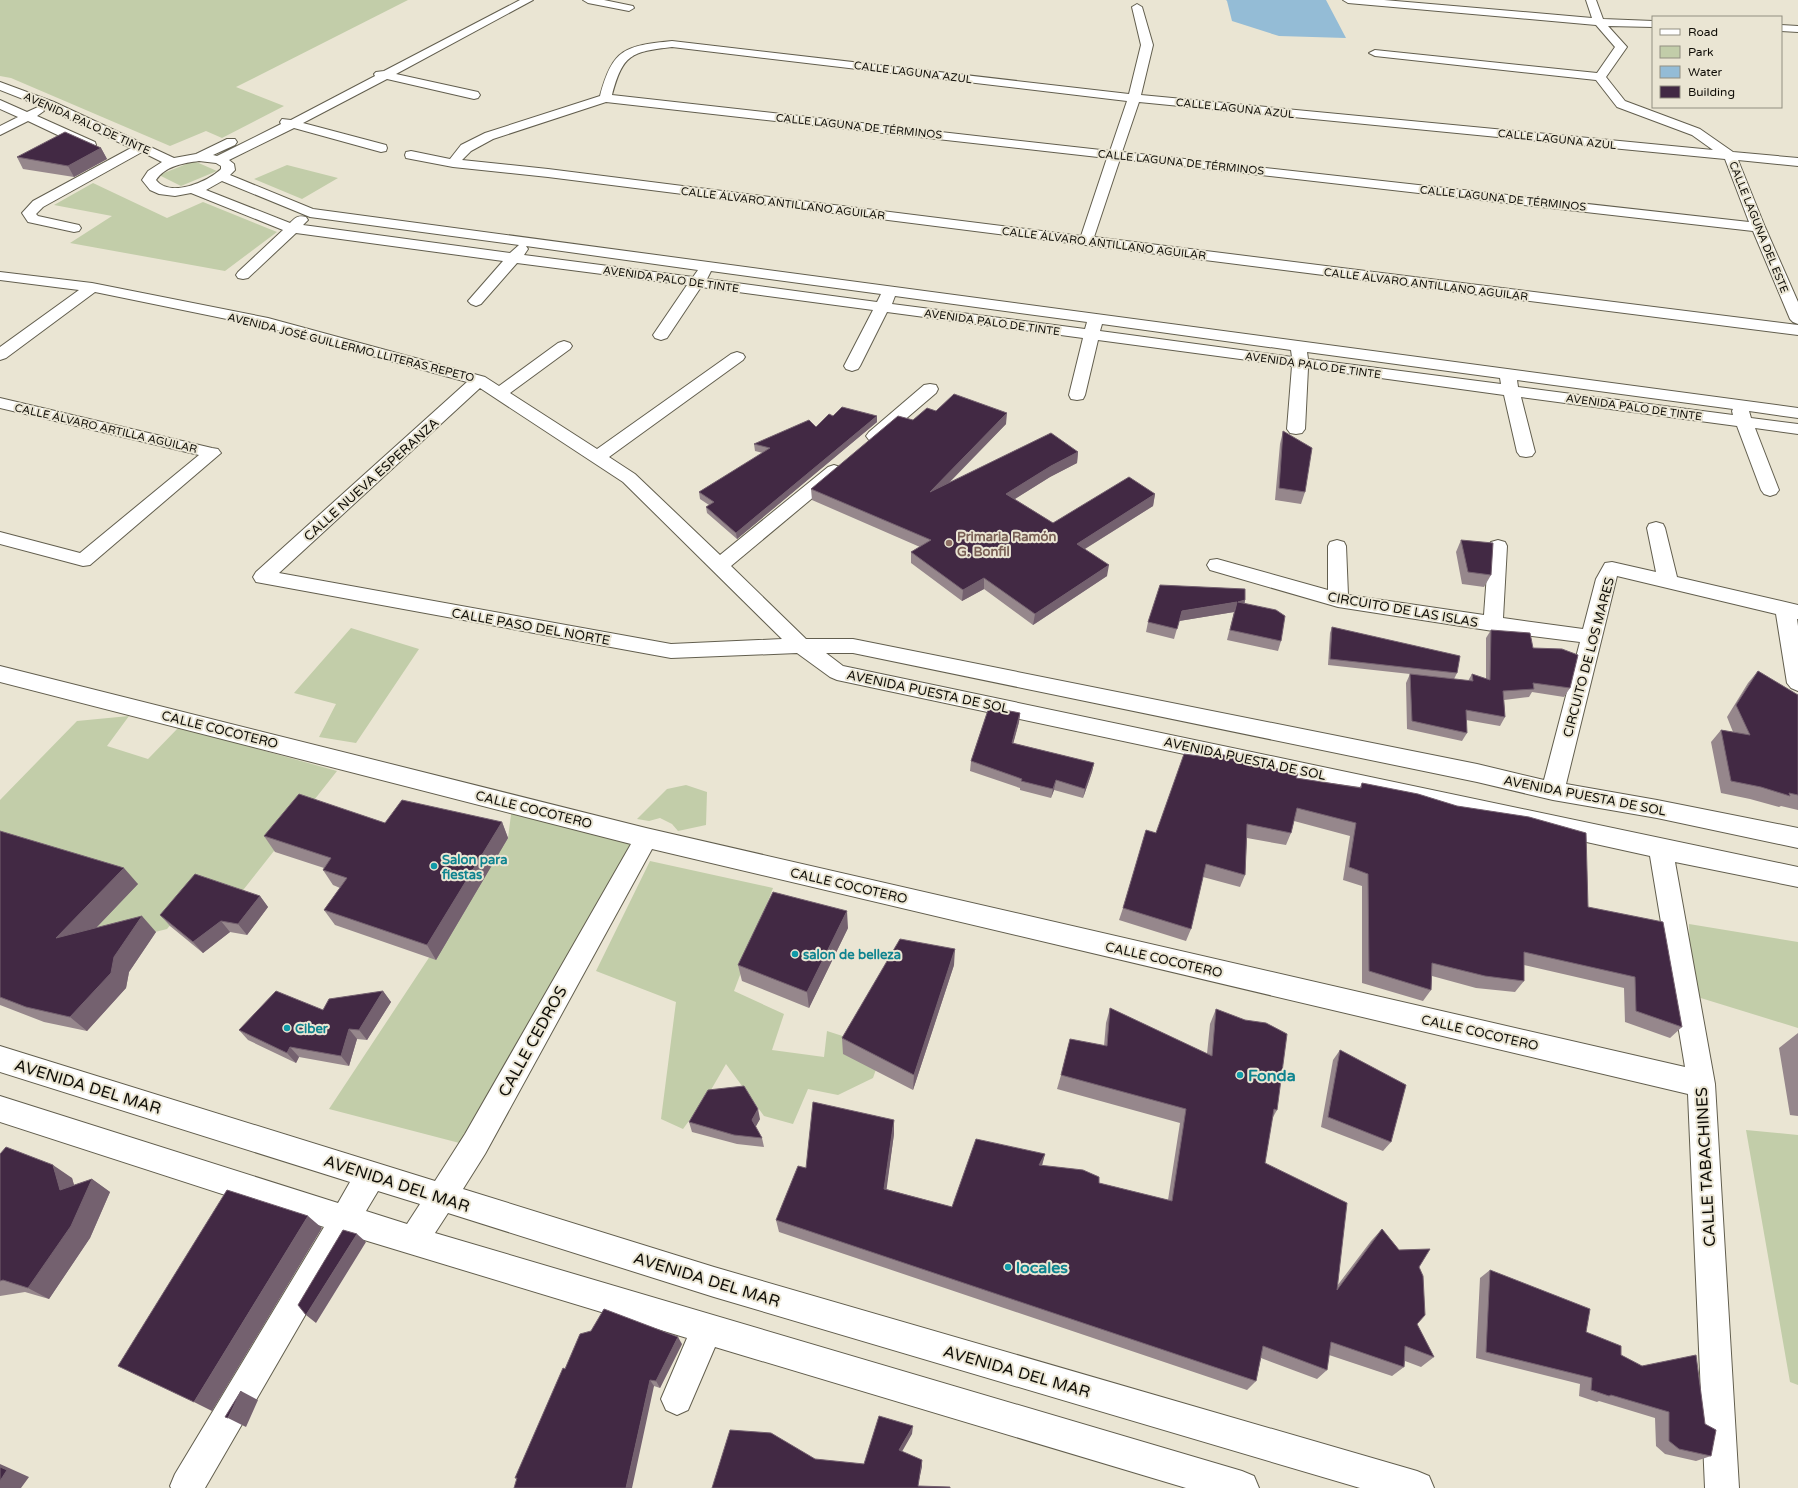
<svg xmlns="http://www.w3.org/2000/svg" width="1798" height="1488" viewBox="0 0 1798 1488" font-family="'Varela Round',sans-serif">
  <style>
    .green { fill: #c2cda9 }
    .water { fill: #94bcd6 }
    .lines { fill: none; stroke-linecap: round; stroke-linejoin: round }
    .minor-casing { stroke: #625e4e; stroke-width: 2 }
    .minor { fill: #fff; fill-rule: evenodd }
    .wall { fill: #96878c }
    .shaded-wall { fill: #74616f }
    .building { fill: #422944; stroke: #74616f }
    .education-dot { fill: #8d6e63; stroke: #eae5d3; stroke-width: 1.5 }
    .culture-dot { fill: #0f9aa8; stroke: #eae5d3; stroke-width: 1.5 }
    .labels { text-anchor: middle; stroke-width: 4; stroke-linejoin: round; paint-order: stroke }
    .far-street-label { font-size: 11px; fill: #0f0d07; stroke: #eae5d3 }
    .street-label { font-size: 13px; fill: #0f0d07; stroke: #eae5d3 }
    .education-label { font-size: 13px; font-weight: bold; fill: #785e54; stroke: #eae5d3; text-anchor: start }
    .culture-label { font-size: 13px; font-weight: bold; fill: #0d838f; stroke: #eae5d3; text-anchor: start }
    .near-street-label { font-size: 16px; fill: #0f0d07; stroke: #eae5d3 }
    .near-culture-label { font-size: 16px; font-weight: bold; fill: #0d838f; stroke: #eae5d3; text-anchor: start }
  </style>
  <rect width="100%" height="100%" fill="#eae5d3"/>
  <path class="green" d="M0,0H408L236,87L284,106L222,138L206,131L170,146L11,78L0,76Z
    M194,161L217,171L181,186L159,175Z
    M287,165L338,178L302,199L254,179Z
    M93,183L167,218L203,202L277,232L225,271L70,243L112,216L54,205Z
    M351,628L419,649L356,743L319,737L336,704L294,693Z
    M129,716L107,746L148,759L179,727L337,771L240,894L204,885L167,929L68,954L0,842V800L77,721Z
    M686,785L707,792L706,825L678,831L672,824L660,818L649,821L637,819L667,789Z
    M512,807L645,839L471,1146L329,1109L508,838Z
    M650,861L773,888L734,991L784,1014L772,1050L824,1057L827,1031L883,1049L873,1078L838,1095L808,1089L793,1124L764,1116L726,1064L708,1095L683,1129L661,1119L676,1002L596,971Z
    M1689,924L1798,942V1028L1691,995Z
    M1746,1130L1798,1135V1385L1790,1382Z"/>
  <path class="water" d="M1226,0H1326L1346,38L1279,36L1232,21L1227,1Z"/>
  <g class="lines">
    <defs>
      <path id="minor" d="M520,0H533L396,74L478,92L480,95L478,98L474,99L387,79L303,123L386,145L387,148L386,151L381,152L294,128L229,160L234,164L235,170L230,175L313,209L1798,408V418L1749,411L1751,418L1798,424V434L1755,428L1779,490L1776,494L1770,496L1764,494L1761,490L1737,426L1521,397L1535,452L1532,456L1526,457L1520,456L1517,452L1504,395L1308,368L1305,429L1302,433L1296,434L1290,433L1287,429L1292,366L1098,340L1085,395L1083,399L1077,400L1071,399L1069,395L1083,338L887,312L860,366L858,369L852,371L846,369L844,366L873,310L701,287L667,338L661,340L655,338L653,335L687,285L517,263L481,304L476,306L471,304L468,301L503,261L296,233L248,278L243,279L238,278L236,275L238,272L283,230L191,193L175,196L159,194L150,190L142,180L148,171L162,162L142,152L43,207L36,214L38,216L79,225L81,228L79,231L74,232L28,222L22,213L33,201L131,148L46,108L0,90V82L54,102L174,158L196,154L227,139H235L237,142L235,145L213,155L217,156L281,124L280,122L282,119L291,120L375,76L374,74L376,72L384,71ZM199,161L216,163L221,166V169C208,182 170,198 156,180C165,166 184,163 199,161ZM222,181L310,217L519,245L510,253L303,225L308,220L306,217C298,215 295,218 290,223L206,190ZM526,246L698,270L693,277L524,255L528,249ZM711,271L881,294L877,302L707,279ZM895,296L1087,322L1085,329L892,304ZM1102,324L1291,350L1292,357L1100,331ZM1307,352L1500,378L1501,384L1308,359ZM1517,380L1733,409L1732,411L1733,415L1518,387Z
        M583,0H604L633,6L634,8L629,11L588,3Z
        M1343,0H1384L1592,18L1586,0H1596L1603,19L1653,21V27L1608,26L1627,47L1606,77L1625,101L1700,129L1733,152L1798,158V166L1738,160L1765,227L1798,302V324L1793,322L1790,319L1753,231L1120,159L1094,237L1798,325V335L548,177L453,167L411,159L406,158L405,155L406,152L411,151L450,159L461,145L485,133L600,96C613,48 625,46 672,41L1129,94L1141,45L1132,7L1137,4L1142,7L1153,45L1141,95L1713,150L1692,135L1617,107L1596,80L1375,56L1369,53L1375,50L1597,73L1615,47L1596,25L1348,3ZM672,47L1127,101L1110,151L612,95C623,54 631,52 672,47ZM606,102L1107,158L1081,236L548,169L462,160L471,151L493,139ZM1139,102L1725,159L1749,222L1122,152Z
        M1781,25L1798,26V32L1781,31Z
        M0,100L27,112L38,107L42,108L44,111L37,116L95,142L96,145L95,148H85L28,121L0,135V126L18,117L0,109Z
        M0,272L92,283L268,318L485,377L499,386L558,343L564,341L570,343L572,346L570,349L510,393L597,449L731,354L737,352L743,354L745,357L743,360L609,457L635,474L720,555L828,467L834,465L840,467L843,471L840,475L731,566L806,639H853L1477,764L1544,780L1580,642L1493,631L1338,607L1210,570L1207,565L1210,560L1217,559L1328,590V546L1330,542L1337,540L1344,542L1346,546L1348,595L1484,615L1489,546L1491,542L1498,540L1505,542L1507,546L1503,618L1583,629L1596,579L1605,563L1612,562L1656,572L1647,528L1649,524L1656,522L1663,524L1665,528L1677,577L1798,605V619H1797L1798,626V691L1791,688L1787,683L1776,614L1617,576L1566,784L1657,800L1798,828V848L1657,818L1553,800L1477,782L853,653H826L843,666L1798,867V887L1675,862L1715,1084L1739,1488H1705L1688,1094L652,849L485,1154L463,1189L714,1267L1417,1471L1429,1476L1434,1488H1360L714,1297L448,1213L435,1233L1242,1471L1254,1476L1259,1488H1186L715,1347L688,1410L677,1415L666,1410L661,1399L687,1338L351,1236L205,1488H171L170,1486L175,1474L324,1227L0,1122V1096L338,1203L350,1182L0,1072V1046L435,1181L465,1134L631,844L0,682V666L646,828L1685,1067L1650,856L1250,768L837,680L830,677L797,653L671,658L256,582L253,577L256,572L467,382L266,327L95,292L6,358L0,360V347L79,290L0,280ZM480,388L623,482L782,639L671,644L279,573ZM378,1191L420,1204L407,1224L366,1211Z
        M930,384L936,385L938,389L936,393L881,440L875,441L869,440L866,436L869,432L924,385Z
        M0,398L212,448L218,449L221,453L90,565L83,566L0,544V532L80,553L199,455L0,408Z"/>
    </defs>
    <use href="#minor" class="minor-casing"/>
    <use href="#minor" class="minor"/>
  </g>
  <path class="wall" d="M101,148L107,159L74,177L23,169L17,157Z
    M936,411L1006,424L950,482L1078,452L1077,463L1050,477L1015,499L1053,523L1155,494L1153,506L1085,549L1107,576L1033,625L984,589L962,601L911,563V552L920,547L812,500L811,489L913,420Z
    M833,416L877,422L737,539L707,513L706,507L709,505L700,499L699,492L763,453L755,451L754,444L816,427Z
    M1283,431L1305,492L1301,504L1275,500L1280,444Z
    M1461,540L1491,575L1484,587L1462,584L1456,552Z
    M1245,600V603L1281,641L1278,651L1227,640L1234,612L1179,621L1174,639L1146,632L1148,622Z
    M1332,627L1457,673L1454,679L1468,681L1472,674L1486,679V638L1491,630L1533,648L1570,688L1564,697L1532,692L1529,697L1504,700L1505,717L1500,726L1466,720L1467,733L1462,741L1407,729L1406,683L1410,674L1328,665L1330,633Z
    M1758,671L1798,695V810L1781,806L1779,807L1750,799L1721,793L1711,742L1721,730L1733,732L1727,717L1748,683Z
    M1020,713L1019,722L1013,743L1094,763L1092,772L1083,798L1054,790L1051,798L1020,790V788L970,771L971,761Z
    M1208,751L1296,778L1360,787L1362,783L1588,907L1682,1027L1670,1038L1625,1022L1624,988L1524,965V981L1515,992L1476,988L1432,976L1431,990L1423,1001L1362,983V886L1343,880L1350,836L1294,821L1291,833L1286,845L1247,838L1245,875L1240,887L1203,877L1191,929L1186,941L1119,920L1123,908L1156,833L1207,757Z
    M502,822L508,838L436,960L335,925L324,910L340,888L333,885L323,870L324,868L275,852L264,836L385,823Z
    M0,831L138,884L96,928L156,932L129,972L126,988L87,1031L44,1022L0,1005Z
    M260,896L268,907L247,935L230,932L203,953L170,926L160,915Z
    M848,928L809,1008L742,981L738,965Z
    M954,965L913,1090L843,1054L842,1038Z
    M383,991L391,1002L367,1040L357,1039L349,1066L299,1057L296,1063L248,1040L239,1030L323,1010Z
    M1110,1008L1207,1054L1210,1024L1216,1009L1277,1110L1272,1119L1265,1163L1337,1286L1371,1241L1382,1229L1399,1250L1419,1267L1417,1324L1434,1357L1421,1367L1405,1361L1404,1367L1392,1376L1329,1355L1327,1370L1317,1379L1261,1358L1256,1381L1247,1390L779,1232L776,1220L806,1168L894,1134L886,1189L952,1207L1045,1154L1042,1166L1099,1183L1168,1200L1180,1123L1057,1089L1061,1075L1104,1046L1106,1023Z
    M1798,1033V1116L1790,1115L1779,1048Z
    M1340,1050L1391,1142L1383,1151L1321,1127L1333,1060Z
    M760,1119L755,1127L762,1138L764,1147L737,1144L692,1132L689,1122Z
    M0,1154L72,1178L74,1185L92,1179L110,1192L90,1238L49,1299L25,1292L0,1296Z
    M1490,1270L1586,1332L1705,1424L1711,1456L1696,1461L1665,1454L1656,1446L1655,1418L1599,1401L1597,1402L1579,1396L1580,1384L1476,1358L1480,1278Z
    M682,1344L660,1388L654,1386L517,1479L515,1478L565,1369Z"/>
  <path class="shaded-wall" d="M101,148L107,159L74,177L68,166Z
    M1007,413L1006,424L929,503L930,492Z
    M877,416V422L737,539L736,533Z
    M1078,452L1077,463L1050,477L1005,505L1006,494L1051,466Z
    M1155,494L1153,506L1075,555L1077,544Z
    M1109,565L1107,576L1033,625L1035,614Z
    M984,578V589L962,601L963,590Z
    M1245,600L1242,610L1238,602Z
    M1237,602L1234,612L1179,621L1174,639L1182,611Z
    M1020,713L1019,722L1011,752L1012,743Z
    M1094,763L1092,772L1083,798L1085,789Z
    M1056,780L1054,790L1051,798L1053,789Z
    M502,822L508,838L436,960L427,945Z
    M124,868L138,884L72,953L56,938Z
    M260,896L268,907L247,935L238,924Z
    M847,911L848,928L809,1008L807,992Z
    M142,916L156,932L129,972L126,988L87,1031L70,1017Z
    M221,921L230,932L203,953L193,942Z
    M955,949L954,965L913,1090L914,1075Z
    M383,991L391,1002L367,1040L359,1030Z
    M349,1029L357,1039L349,1066L341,1056Z
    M290,1047L299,1057L296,1063L287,1053Z
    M758,1109L760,1119L754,1130L752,1120Z
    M894,1120V1134L885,1201L884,1189Z
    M1045,1154L1041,1168L1039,1165Z
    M53,1165L72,1178L79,1202L60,1190Z
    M92,1179L110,1192L90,1238L49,1299L28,1288Z
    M308,1216L322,1228L212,1411L194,1402Z
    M357,1234L366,1242L316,1323L306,1315Z
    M678,1337L682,1344L660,1388L656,1381Z
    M650,1380L654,1386L632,1488H626Z
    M241,1391L258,1400L246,1427L228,1418Z
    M913,1426L912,1434L899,1457V1450Z
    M922,1460V1467L917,1488Z
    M0,1464L29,1477L21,1488H0Z"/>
  <path class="building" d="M65,132L101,148L68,166L17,157Z
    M954,394L1007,413L930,492L1051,433L1078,452L1051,466L1006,494L1053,523L1129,477L1155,494L1077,544L1109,565L1035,614L984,578L963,590L911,552L931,540L811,489L898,416L913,420L927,408L936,411Z
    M842,407L877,416L736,533L706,507L714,502L699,492L770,448L754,444L809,420L816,427L829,414L833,416Z
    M1283,431L1312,448L1305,492L1279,488Z
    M1461,540L1493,543L1491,575L1468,572Z
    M1160,585L1245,589V600L1238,602L1276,610L1285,616L1281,641L1230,630L1237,602L1182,611L1177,629L1148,622Z
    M1332,627L1460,656L1457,673L1330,659Z
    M1491,630L1530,633L1533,648L1562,649L1578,655L1570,688L1533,683L1534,689L1503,691L1505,717L1466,710L1467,733L1412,721L1410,674L1473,681L1472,674L1490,680Z
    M1758,671L1798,695V795L1789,793L1790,796L1761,787L1731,781L1721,730L1750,735L1736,705Z
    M989,707L1020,713L1012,743L1094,763L1085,789L1056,780L1053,789L1021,781L1022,779L971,761Z
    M1208,751L1298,774L1296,778L1361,788L1362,783L1418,794L1457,806L1529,817L1586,833L1588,907L1663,922L1682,1027L1636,1011L1635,977L1524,952V981L1485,976L1432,963L1431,990L1369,971L1368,874L1349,867L1356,823L1297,808L1291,833L1247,824L1245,875L1206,864L1191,929L1123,908L1146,830L1156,833L1184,754L1207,757Z
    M299,794L385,823L402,800L502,822L427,945L324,910L347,878L323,870L331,858L264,836Z
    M0,831L124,868L56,938L142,916L114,957L111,973L70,1017L26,1007L0,997Z
    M195,874L260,896L238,924L221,921L193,942L160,915Z
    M773,892L847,911L807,992L738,965Z
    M900,939L955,949L914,1075L842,1038Z
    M276,991L323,1010L329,999L383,991L359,1030L349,1029L341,1056L290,1047L287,1053L239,1030Z
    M1110,1008L1212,1056L1216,1009L1245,1020L1266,1023L1287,1034L1277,1110L1274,1109L1265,1163L1347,1203L1337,1290L1382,1229L1399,1250L1430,1249L1419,1267L1423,1276L1425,1315L1417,1324L1434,1357L1405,1346L1404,1367L1331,1342L1327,1370L1263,1346L1256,1381L776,1220L798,1166L806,1168L813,1102L894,1120L884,1189L952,1207L976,1139L1045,1154L1039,1165L1083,1170L1099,1177V1183L1172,1201L1186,1109L1061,1075L1070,1039L1107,1046Z
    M1340,1050L1406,1085L1391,1142L1328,1117Z
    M744,1086L758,1109L752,1120L762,1138L734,1135L689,1122L708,1090Z
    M6,1147L53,1165L60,1190L92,1179L71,1226L28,1288L3,1280L0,1281V1154Z
    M227,1190L308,1216L194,1402L118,1366Z
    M343,1230L357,1234L306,1315L298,1305Z
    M1490,1270L1590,1309L1586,1332L1621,1346V1355L1642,1366L1696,1355L1705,1424L1716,1430L1711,1456L1679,1449L1669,1441V1412L1611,1395L1609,1396L1591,1390L1592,1378L1486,1352Z
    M604,1309L678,1337L656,1381L650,1380L626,1488H514L517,1478H515L563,1368L565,1369L580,1334L591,1331Z
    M241,1391L228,1418L225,1417Z
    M879,1416L913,1426L899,1450L922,1460L918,1486L950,1487V1488H712L730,1430L771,1433L815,1459L864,1464Z
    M0,1467L7,1470L0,1481Z"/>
  <circle class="education-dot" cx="949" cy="543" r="4"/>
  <g class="culture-dot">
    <circle cx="434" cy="866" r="4"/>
    <circle cx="795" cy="954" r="4"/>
    <circle cx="287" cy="1028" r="4"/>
    <circle cx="1240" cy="1075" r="4"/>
    <circle cx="1008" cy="1267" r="4"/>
  </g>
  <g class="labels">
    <g class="far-street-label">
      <text transform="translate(913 72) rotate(7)" y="4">CALLE LAGUNA AZUL</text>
      <text transform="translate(1235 108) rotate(6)" y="4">CALLE LAGUNA AZUL</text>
      <text transform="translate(87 123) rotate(24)" y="4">AVENIDA PALO DE TINTE</text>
      <text transform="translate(859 126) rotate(6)" y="4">CALLE LAGUNA DE TÉRMINOS</text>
      <text transform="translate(1557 139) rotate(6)" y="4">CALLE LAGUNA AZUL</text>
      <text transform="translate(1181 162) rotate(6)" y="4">CALLE LAGUNA DE TÉRMINOS</text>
      <text transform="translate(1503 198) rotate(6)" y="4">CALLE LAGUNA DE TÉRMINOS</text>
      <text transform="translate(783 203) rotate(7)" y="4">CALLE ÁLVARO ANTILLANO AGUILAR</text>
      <text transform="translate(1759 227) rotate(68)" y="4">CALLE LAGUNA DEL ESTE</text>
      <text transform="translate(1104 243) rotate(7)" y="4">CALLE ÁLVARO ANTILLANO AGUILAR</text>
      <text transform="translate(671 279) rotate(8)" y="4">AVENIDA PALO DE TINTE</text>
      <text transform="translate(1426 284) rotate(7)" y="4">CALLE ÁLVARO ANTILLANO AGUILAR</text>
      <text transform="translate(992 322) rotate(8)" y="4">AVENIDA PALO DE TINTE</text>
      <text transform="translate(351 347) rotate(14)" y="4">AVENIDA JOSÉ GUILLERMO LLITERAS REPETO</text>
      <text transform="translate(1313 365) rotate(8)" y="4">AVENIDA PALO DE TINTE</text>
      <text transform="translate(1634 407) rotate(8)" y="4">AVENIDA PALO DE TINTE</text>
      <text transform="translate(106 428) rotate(13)" y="4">CALLE ÁLVARO ARTILLA AGUILAR</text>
    </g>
    <g class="street-label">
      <text transform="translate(371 479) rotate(-42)" y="5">CALLE NUEVA ESPERANZA</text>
      <text transform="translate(1403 609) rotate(10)" y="5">CIRCUITO DE LAS ISLAS</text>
      <text transform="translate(531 626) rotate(10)" y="5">CALLE PASO DEL NORTE</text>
      <text transform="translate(1588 657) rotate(-75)" y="5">CIRCUITO DE LOS MARES</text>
      <text transform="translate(928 691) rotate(12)" y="5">AVENIDA PUESTA DE SOL</text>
      <text transform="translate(220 729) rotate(14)" y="5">CALLE COCOTERO</text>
      <text transform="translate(1245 758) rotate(12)" y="5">AVENIDA PUESTA DE SOL</text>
      <text transform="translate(1585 795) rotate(11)" y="5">AVENIDA PUESTA DE SOL</text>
      <text transform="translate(534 809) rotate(14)" y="5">CALLE COCOTERO</text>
      <text transform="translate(849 885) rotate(13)" y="5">CALLE COCOTERO</text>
      <text transform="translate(1164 959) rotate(13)" y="5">CALLE COCOTERO</text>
      <text transform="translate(1480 1032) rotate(13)" y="5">CALLE COCOTERO</text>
    </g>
    <g class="education-label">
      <text x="957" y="541">Primaria Ramón<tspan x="957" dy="15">G. Bonfil</tspan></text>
    </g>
    <g class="culture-label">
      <text x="442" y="864">Salon para<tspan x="442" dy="15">fiestas</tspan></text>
      <text x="803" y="959">salon de belleza</text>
      <text x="295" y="1033">Ciber</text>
    </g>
    <g class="near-street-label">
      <text transform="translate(532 1041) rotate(-61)" y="6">CALLE CEDROS</text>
      <text transform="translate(88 1086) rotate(17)" y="6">AVENIDA DEL MAR</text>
      <text transform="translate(1705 1167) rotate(-93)" y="6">CALLE TABACHINES</text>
      <text transform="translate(397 1183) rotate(18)" y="6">AVENIDA DEL MAR</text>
      <text transform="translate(707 1279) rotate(17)" y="6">AVENIDA DEL MAR</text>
      <text transform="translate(1017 1371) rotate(16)" y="6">AVENIDA DEL MAR</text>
    </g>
    <g class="near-culture-label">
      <text x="1248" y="1081">Fonda</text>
      <text x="1016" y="1273">locales</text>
    </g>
  </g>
  <rect x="1652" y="16" width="130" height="92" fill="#eae5d3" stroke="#928f81"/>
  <rect x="1660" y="29" width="20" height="6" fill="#ffffff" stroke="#928f81"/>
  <text x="1688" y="36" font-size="12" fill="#0f0d07">Road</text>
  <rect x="1660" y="46" width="20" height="12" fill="#c2cda9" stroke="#928f81"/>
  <text x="1688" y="56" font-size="12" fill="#0f0d07">Park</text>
  <rect x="1660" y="66" width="20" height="12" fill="#94bcd6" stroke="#928f81"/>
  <text x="1688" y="76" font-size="12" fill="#0f0d07">Water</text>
  <rect x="1660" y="86" width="20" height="12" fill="#422944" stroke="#928f81"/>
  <text x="1688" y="96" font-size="12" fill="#0f0d07">Building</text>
</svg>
